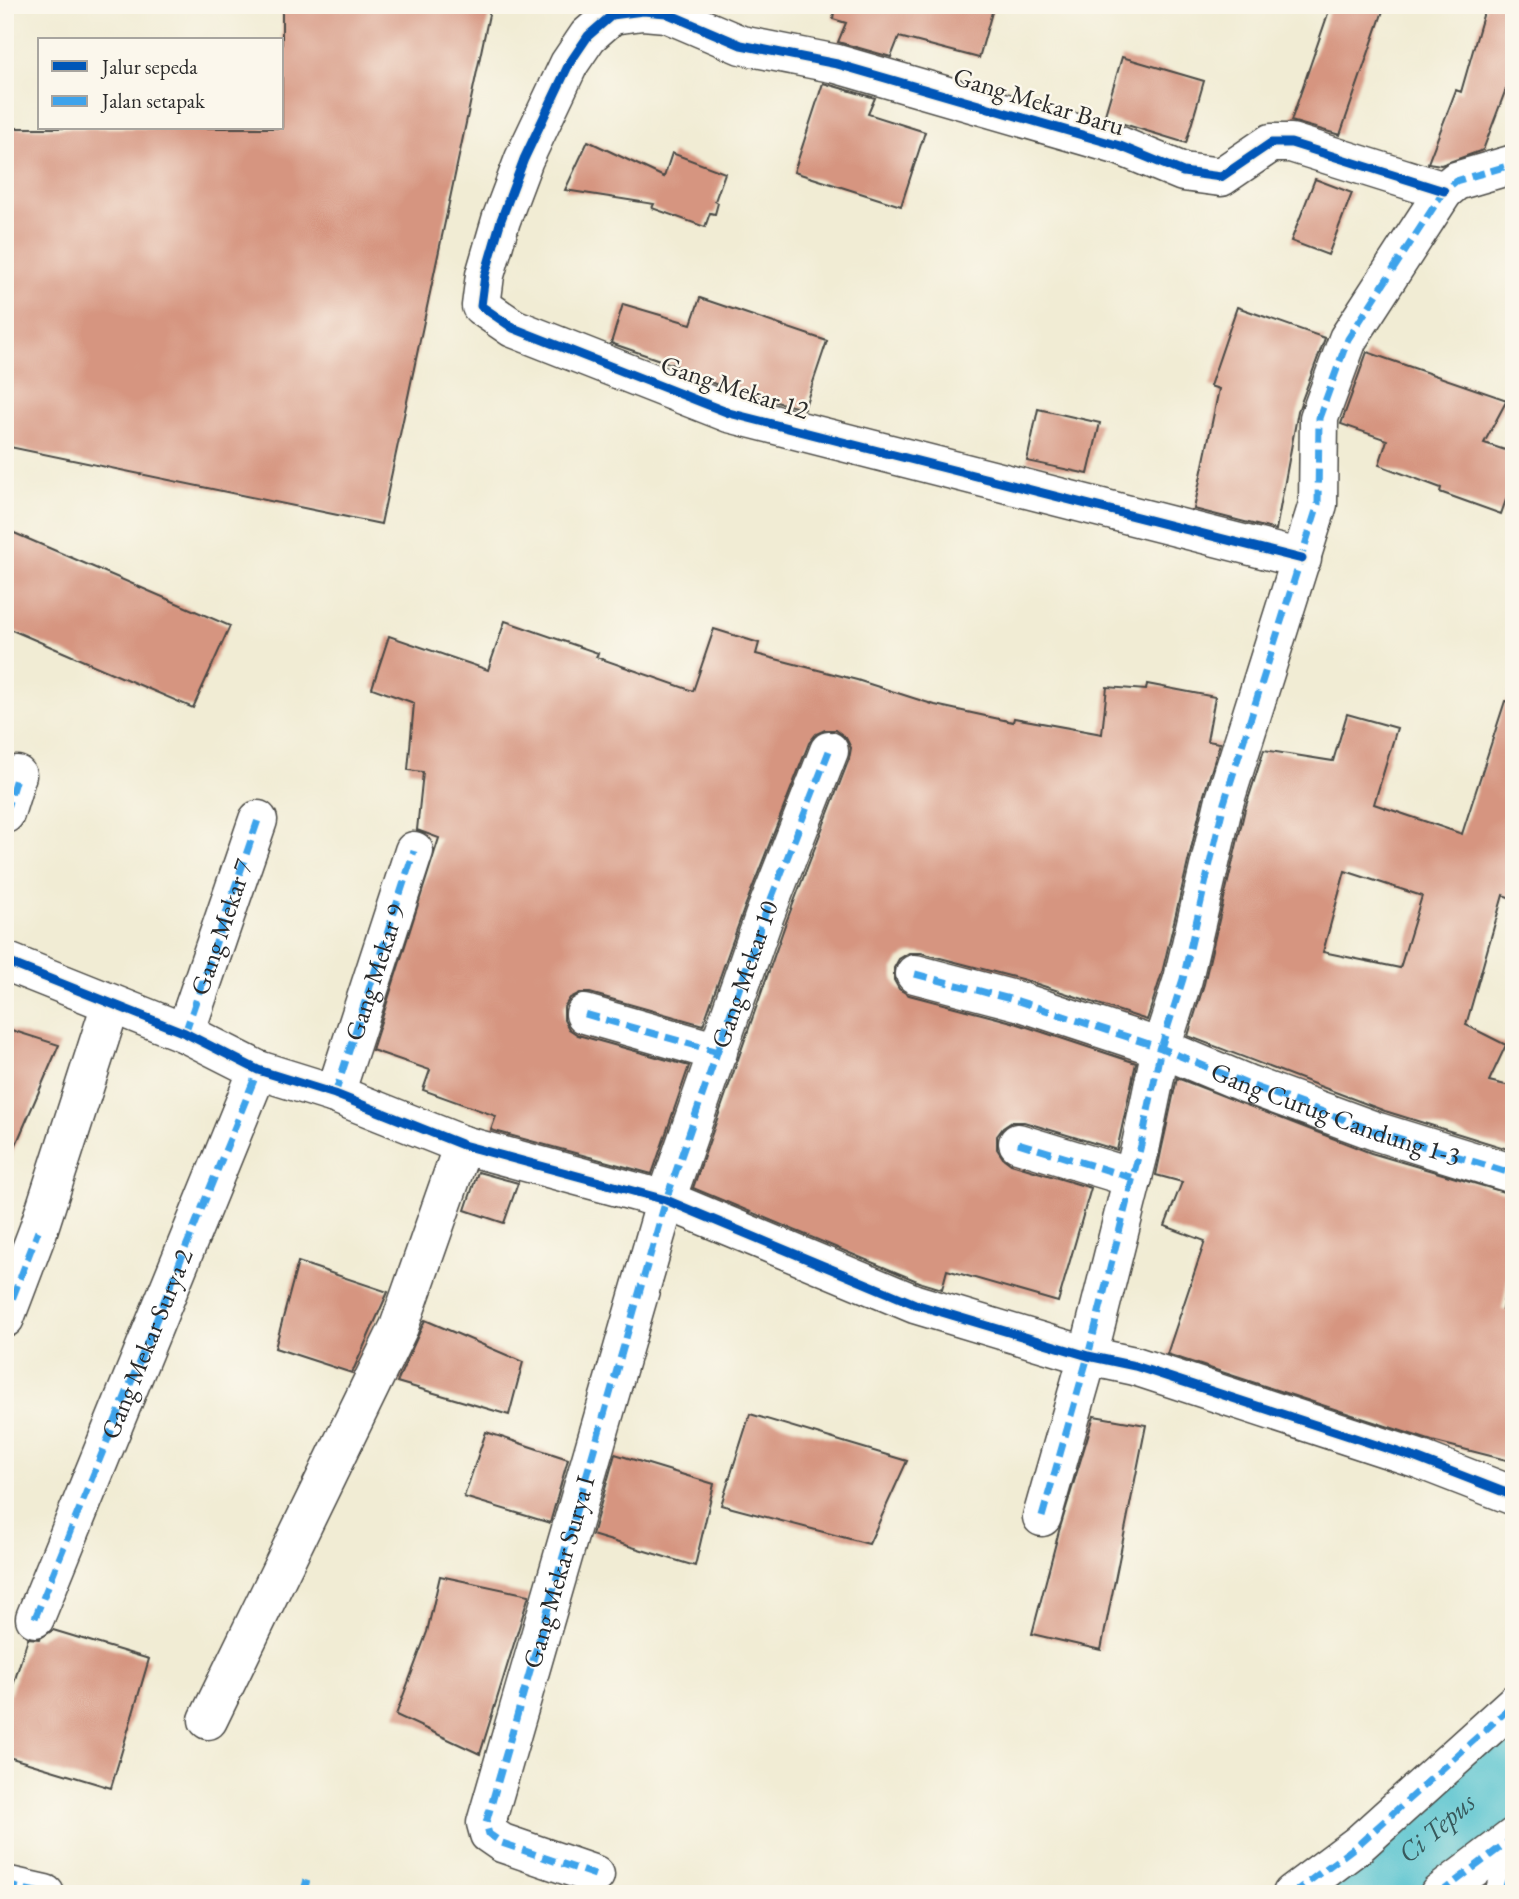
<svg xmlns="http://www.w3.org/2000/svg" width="1519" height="1899" viewBox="0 0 1519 1899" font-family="'EB Garamond',serif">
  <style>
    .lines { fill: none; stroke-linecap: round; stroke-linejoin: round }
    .river { stroke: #57c3cf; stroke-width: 94 }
    .building { fill: #d69580; fill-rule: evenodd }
    .minor-casing { stroke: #494844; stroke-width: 41 }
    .minor { stroke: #fff; stroke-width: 38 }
    .quiet { stroke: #3ea3eb; stroke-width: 7; stroke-dasharray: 14 7; stroke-linecap: butt }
    .cycleway-casing { stroke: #fbf7ec; stroke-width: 13 }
    .cycleway { stroke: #0057b8; stroke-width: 9 }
    .labels { text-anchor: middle; stroke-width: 5; stroke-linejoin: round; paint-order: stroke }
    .street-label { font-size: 26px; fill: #2b2b2b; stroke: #fbf7ec }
    .water-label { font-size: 28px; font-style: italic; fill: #38595c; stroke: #fbf7ec }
  </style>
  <rect width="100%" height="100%" fill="#fbf7ec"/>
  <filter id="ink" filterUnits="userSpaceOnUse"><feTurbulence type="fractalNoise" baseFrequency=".0143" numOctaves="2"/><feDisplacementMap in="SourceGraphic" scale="14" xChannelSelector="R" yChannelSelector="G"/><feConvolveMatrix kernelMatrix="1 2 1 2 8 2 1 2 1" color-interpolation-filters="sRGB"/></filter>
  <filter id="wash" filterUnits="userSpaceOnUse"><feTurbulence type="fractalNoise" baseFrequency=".00686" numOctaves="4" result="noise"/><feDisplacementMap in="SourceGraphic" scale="28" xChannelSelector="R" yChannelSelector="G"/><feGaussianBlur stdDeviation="1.57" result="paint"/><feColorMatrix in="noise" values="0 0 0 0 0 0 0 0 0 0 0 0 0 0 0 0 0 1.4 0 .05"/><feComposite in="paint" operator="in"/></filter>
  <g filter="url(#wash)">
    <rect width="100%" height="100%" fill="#f1ecd4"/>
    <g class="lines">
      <path class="river" id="s1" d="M1359,1894L1514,1760"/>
    </g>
    <g id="blocks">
      <path class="building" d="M282,5H491L381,524L5,446V128H282Z
        M835,5H994L979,58L899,37L891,57L838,42L846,23L833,19Z
        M1331,5H1385L1340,135L1291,121Z
        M1486,5H1514V91L1506,89L1483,150L1441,165L1428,163L1456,90L1461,92Z
        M1122,57L1204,81L1186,143L1104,118Z
        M823,83L875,98L868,114L925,132L901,206L794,172Z
        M588,141L664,177L672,153L725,173L715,201L718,203L715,214L710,213L705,227L652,208L654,204L565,190Z
        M1315,179L1352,193L1328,255L1291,241Z
        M700,298L827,341L804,409L736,392L677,369V366L611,343L623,304L691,324Z
        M1237,307L1325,338L1298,411L1276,530L1194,509L1219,389L1210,386Z
        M1367,352L1507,400L1484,443L1514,453V477L1501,514L1440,492L1441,488L1379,465L1387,440L1341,424Z
        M1038,409L1100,423L1088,474L1027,461Z
        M5,529L230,626L193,708L5,627Z
        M505,621L598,653L596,657L693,691L714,629L759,643L756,654L857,680L935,705L1013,722L1014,718L1102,734L1107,687L1146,690L1147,684L1215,697L1207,741L1220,743L1203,798L1162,973L1147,1020L1025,980L921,953H909L899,959L894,968V980L899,989L909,995L1012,1022L1136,1063L1117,1150L1024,1122H1012L1003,1128L997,1136V1149L1003,1158L1011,1164L1091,1188L1058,1302L947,1270L942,1289L922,1283L693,1188L785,925L849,759L851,748L846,738L836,730H825L816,734L809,743L744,909L703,1025L590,993H580L570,998L564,1007V1020L569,1029L578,1035L689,1066L652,1174L491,1130L496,1116L423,1090L430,1070L372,1050L439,838L417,830L423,772L408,770L414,703L372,688L389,636L488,670Z
        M1505,701L1514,702V899L1503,895L1466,1025L1506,1045L1489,1081L1514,1087V1151L1385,1111L1188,1036L1204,984L1245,809L1264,750L1333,761L1347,714L1397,728L1374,804L1462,834ZM1345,871L1422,896L1400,968L1323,952Z
        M5,1028L59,1045L5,1170Z
        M1177,1078L1371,1153L1514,1195V1243L1502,1310H1514V1462L1432,1441L1167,1354L1205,1241L1165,1226L1182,1182L1156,1175Z
        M478,1172L518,1183L504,1223L465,1210Z
        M298,1262L388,1292L352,1373L275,1348Z
        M425,1320L523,1362L509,1415L397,1382Z
        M750,1414L907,1461L869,1544L721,1505Z
        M1094,1416L1146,1425L1101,1650L1032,1634L1059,1531Z
        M486,1432L568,1459L550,1523L464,1497Z
        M615,1454L714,1484L695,1566L592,1535Z
        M440,1576L529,1595L480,1754L396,1715L427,1632Z
        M53,1630L149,1659L111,1788L5,1756V1711L28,1638L39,1639Z"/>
    </g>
  </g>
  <g filter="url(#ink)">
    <use href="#blocks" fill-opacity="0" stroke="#494844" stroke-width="2"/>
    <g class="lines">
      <defs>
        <g id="minor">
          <path d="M1302,559L729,413L513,328L481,306L485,275L501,220L524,159L569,64L588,36L612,15L643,11L666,13L741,45L837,64L1120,146L1183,172L1221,177L1271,143H1291L1444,191"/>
          <path d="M5,814L17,775"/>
          <path d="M5,961L185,1033L258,1070L335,1094L463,1145L666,1200L915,1304L1088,1356L1135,1366L1416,1458L1514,1496"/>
          <path d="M915,974L1018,1001L1161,1048L1247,1084L1378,1132L1514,1174"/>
          <path d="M585,1014L718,1052"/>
          <path id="s2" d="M185,1033L258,820"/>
          <path id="s3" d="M335,1094L414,851"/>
          <path d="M1018,1143L1133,1178"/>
          <path d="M5,1318L38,1231L111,1004"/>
          <path d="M1042,1517L1088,1356L1141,1145L1161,1048L1183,979L1224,803L1318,504L1319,418L1348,339L1444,191L1456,181L1514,164"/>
          <path d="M35,1618L258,1070"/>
          <path d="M208,1720L399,1327L463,1145"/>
          <path id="s4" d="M595,1875L502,1843L489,1834L486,1823L666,1200L764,917L829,751"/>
          <path d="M5,1885L45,1894"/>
          <path d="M1292,1894L1359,1844L1514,1704"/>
          <path d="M1439,1894L1514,1837"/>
          <path d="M1504,1894L1514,1859"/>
        </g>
      </defs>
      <use href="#minor" class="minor-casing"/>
      <use href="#minor" class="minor"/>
      <g class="quiet">
        <path d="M5,814L17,775"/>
        <path id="s5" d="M915,974L1018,1001L1161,1048L1247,1084L1378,1132L1514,1174"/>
        <path d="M585,1014L718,1052"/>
        <path d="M185,1033L258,820"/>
        <path d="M335,1094L414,851"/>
        <path d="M1018,1143L1133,1178"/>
        <path d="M5,1318L38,1231"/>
        <path d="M1042,1517L1088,1356L1141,1145L1161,1048L1183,979L1224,803L1318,504L1319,418L1348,339L1444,191L1456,181L1514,164"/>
        <path id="s6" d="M35,1618L258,1070"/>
        <path d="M595,1875L502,1843L489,1834L486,1823L666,1200L764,917L829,751"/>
        <path d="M5,1885L45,1894"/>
        <path d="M303,1894L308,1876"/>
        <path d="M1292,1894L1359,1844L1514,1704"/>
        <path d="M1439,1894L1514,1837"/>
        <path d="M1504,1894L1514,1859"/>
      </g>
      <defs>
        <path id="cycleway" d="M1302,559L729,413L513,328L481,306L485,275L501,220L524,159L569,64L588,36L612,15L643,11L666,13L741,45L837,64L1120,146L1183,172L1221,177L1271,143H1291L1444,191
          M5,961L185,1033L258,1070L335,1094L463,1145L666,1200L915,1304L1088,1356L1135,1366L1416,1458L1514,1496"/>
      </defs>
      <use href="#cycleway" class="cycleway-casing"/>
      <use href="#cycleway" class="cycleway"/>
    </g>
  </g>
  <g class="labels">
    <g class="street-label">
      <text transform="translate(1039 101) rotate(17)" y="9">Gang Mekar Baru</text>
      <text transform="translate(735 387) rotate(18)" y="9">Gang Mekar 12</text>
      <text dy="9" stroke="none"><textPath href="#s2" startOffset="112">Gang Mekar 7</textPath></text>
      <text dy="9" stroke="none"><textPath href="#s3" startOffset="128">Gang Mekar 9</textPath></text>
      <text dy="9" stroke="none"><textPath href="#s4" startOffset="1013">Gang Mekar 10</textPath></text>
      <text dy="9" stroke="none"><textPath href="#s5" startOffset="444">Gang Curug Candung 1-3</textPath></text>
      <text dy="9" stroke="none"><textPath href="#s6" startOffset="296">Gang Mekar Surya 2</textPath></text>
      <text dy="9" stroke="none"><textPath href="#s4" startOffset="387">Gang Mekar Surya I</textPath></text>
    </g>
    <g class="water-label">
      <text dy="10" stroke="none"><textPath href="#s1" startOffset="102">Ci Tepus</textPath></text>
    </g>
  </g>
  <rect width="1519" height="1899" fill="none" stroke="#fbf7ec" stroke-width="28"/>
  <rect x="38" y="38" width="245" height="91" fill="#fbf7ec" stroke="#a8a59f" stroke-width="2"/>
  <rect x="52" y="61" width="35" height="10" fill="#0057b8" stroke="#a8a59f" stroke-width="2"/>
  <text x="102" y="74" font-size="21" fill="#2b2b2b">Jalur sepeda</text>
  <rect x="52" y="96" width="35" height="10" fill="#3ea3eb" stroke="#a8a59f" stroke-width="2"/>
  <text x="102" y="108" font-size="21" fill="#2b2b2b">Jalan setapak</text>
</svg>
